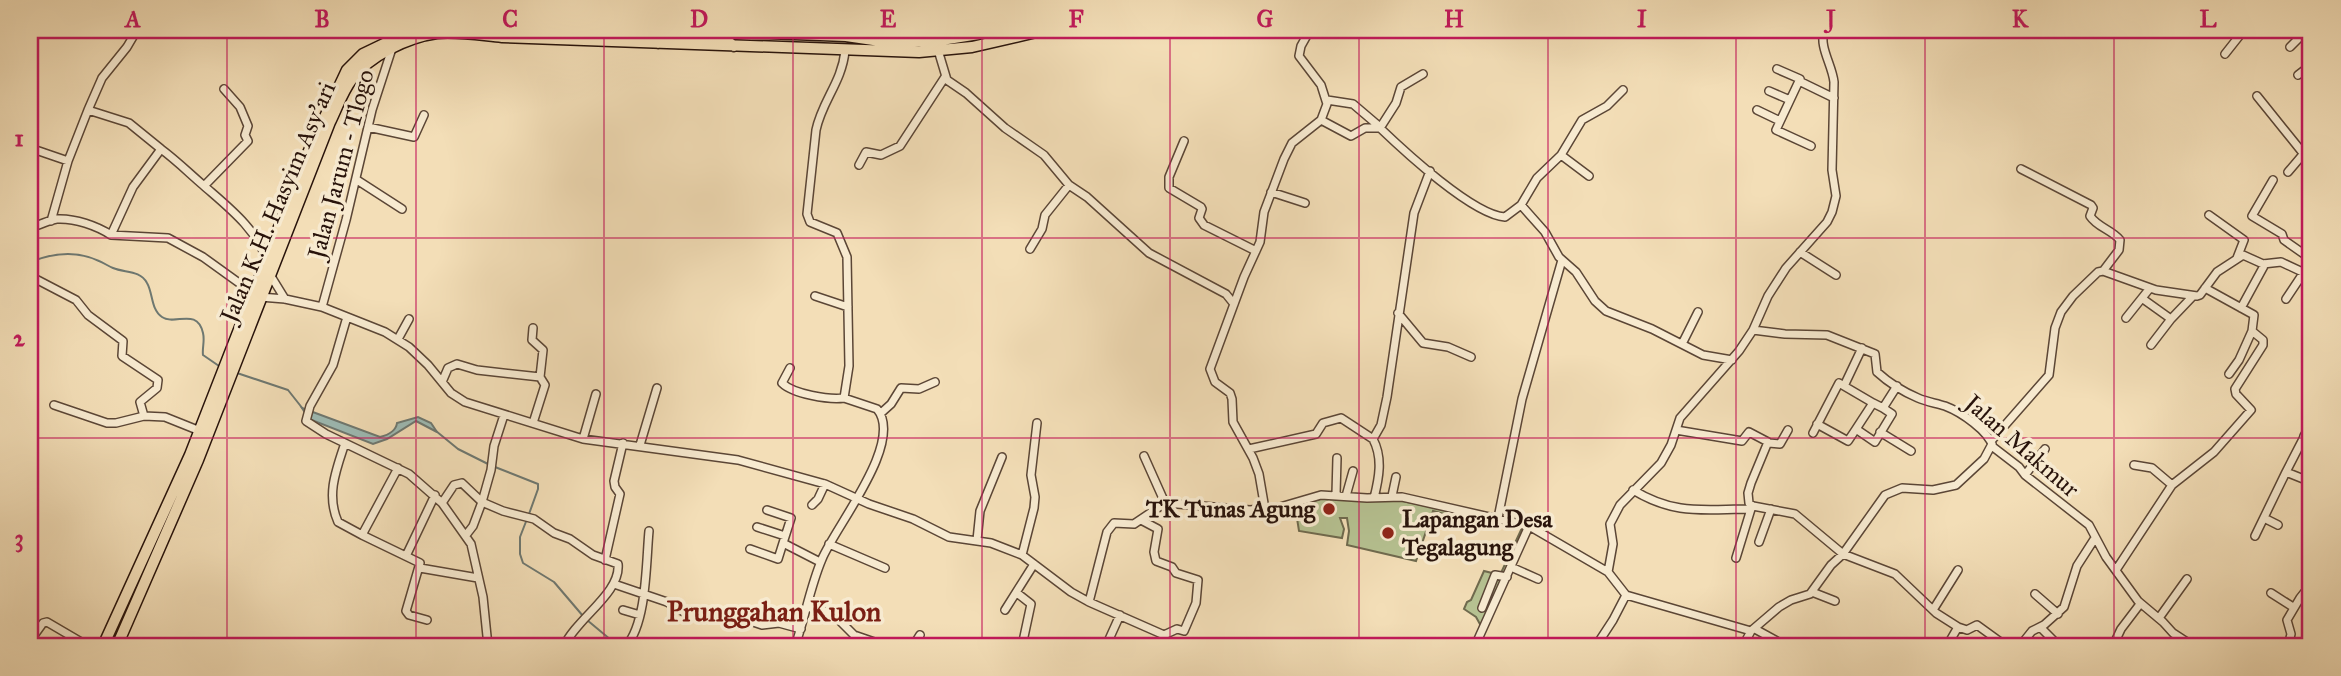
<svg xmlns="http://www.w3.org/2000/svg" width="2341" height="676" viewBox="0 0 2341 676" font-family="'IM FELL Great Primer',serif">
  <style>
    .green { fill: #b6c292; stroke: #6f6a4e; stroke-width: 2 }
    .water { fill: #9dbbb5; stroke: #6e7871; stroke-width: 2 }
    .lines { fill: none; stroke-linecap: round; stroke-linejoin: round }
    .stream { stroke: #6e7871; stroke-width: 2 }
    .minor-casing { stroke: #5b4636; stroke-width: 10 }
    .highway-casing { stroke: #28130b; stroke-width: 13 }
    .minor { stroke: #f7ead0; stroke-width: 7 }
    .highway { stroke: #f3deb7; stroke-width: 10 }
    .grid { fill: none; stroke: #c2185b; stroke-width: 2; stroke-opacity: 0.55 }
    .poi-dot { fill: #8f2418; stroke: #f7ead0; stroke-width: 2.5 }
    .labels { text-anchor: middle; stroke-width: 7; stroke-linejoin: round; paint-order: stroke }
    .street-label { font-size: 24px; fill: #28130b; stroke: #f7ead0 }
    .poi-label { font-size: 24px; font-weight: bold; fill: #28130b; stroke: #f7ead0; text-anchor: end }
    .quarter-label { font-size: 28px; font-weight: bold; fill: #7a1f14; stroke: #f7ead0 }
    .neatline { fill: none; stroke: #c2185b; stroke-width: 2.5 }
    .grid-label { font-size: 23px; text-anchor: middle; font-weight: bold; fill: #c2185b }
  </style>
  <rect width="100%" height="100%" fill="#f3deb7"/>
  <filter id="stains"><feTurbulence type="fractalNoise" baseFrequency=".00286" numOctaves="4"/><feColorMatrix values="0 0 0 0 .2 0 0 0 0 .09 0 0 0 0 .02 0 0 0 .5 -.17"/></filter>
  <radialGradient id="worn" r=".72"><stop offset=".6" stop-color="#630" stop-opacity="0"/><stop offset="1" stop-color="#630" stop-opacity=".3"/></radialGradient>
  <path class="green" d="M1324,498L1392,499L1525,526L1481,626L1476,617L1464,609L1467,602L1471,600L1484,571L1500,575L1522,528L1475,522L1433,511L1416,561L1347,545L1349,531L1347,518H1340L1344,529L1342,538L1299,531L1296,512L1286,515L1285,509Z"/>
  <path class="water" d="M302,408L380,437C388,435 396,431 397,423L418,417L431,423L437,432L416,421L387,439L373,444L309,419Z"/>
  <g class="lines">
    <path class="stream" d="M30,262C53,253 76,250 99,261C104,263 108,266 113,268C125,273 140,270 147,283C153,293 151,310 162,317C175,326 197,307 203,333C205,341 202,348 203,355L219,366
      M237,373L288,390L303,409
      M436,431L458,449L490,465
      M495,467L538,484V489L529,514
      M527,519L520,537V554L523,563L554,582L583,616
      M587,620L611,640L612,646"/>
    <defs>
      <path id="minor" d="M932,30L947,80L966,93L1005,128L1044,155L1069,185L1087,197L1149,253L1226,294L1234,304
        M2213,31L2214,30
        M2290,47L2307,30
        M2225,54L2244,30
        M1777,69L1800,79L1799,81
        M1423,74L1401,87L1396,103L1380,128C1404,151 1473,215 1505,217L1521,205
        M2298,75L2311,65
        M1623,90L1607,106L1582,120L1561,155L1537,178L1521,205L1545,232L1559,257L1576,272L1595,301L1606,311L1652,329L1703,355L1732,360
        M1769,91L1790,100
        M2257,96L2311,163
        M1327,100L1353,104L1380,127
        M1757,110L1780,121
        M1321,120L1351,136L1365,128H1380
        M368,127L414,137L424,115
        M1184,141L1169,177V188L1201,207L1202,209L1199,218L1204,225L1256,251
        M1811,146L1776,130L1799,81L1834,98
        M30,148L68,161L88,110
        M161,149C176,160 189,173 203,185C228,207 257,229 267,261
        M1561,155L1589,176
        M859,165L866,152L881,155L900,146L945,77
        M2021,169L2091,205L2093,208L2090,216C2097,227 2112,230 2120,240L2119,250L2103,271
        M2288,172L2311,145
        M357,180L402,209
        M2273,180L2252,216L2282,234L2284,240L2311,259
        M204,186L248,141L245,135L248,126L240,107L224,89
        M1271,192L1305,203
        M2209,215L2244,240L2237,258
        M51,221L68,161
        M30,227C39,226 48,220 57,219C75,218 97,226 111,235L168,238L203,257L253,293
        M111,235L133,187L161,149L129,123L88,110L102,78L127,47L137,30
        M1030,249L1042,229L1045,215L1069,185
        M1800,252L1836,275
        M269,273L285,299
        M30,276L76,300L88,315L123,341L122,356L158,380L157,388L140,402L144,416L165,417L200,431
        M815,296L848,307
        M260,297L285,299L322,307L385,332L409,347L428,365L451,393L465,402L583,439L738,460L825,484L869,504L913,519L949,537L991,543L1022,555L1071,592L1089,602L1164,635L1177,629L1184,631L1196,603L1198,580L1176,573L1172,567L1156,561L1154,552L1158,529L1141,520
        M2143,299L2171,319L2193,296
        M2286,299L2304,272
        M322,307L346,220L372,110L398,30
        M2241,308L2265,264
        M1398,313L1423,343L1448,347L1471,357
        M347,317L333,365L310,406L306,421L326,434L409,474L442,503L471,544L483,597L488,646
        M2126,318L2150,288
        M1753,330L1785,334L1827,335L1875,354L1877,372C1889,383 1904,392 1918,398C1927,402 1936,403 1945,406C1961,412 1989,431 1993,447L2019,467L2025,475L2089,525L2106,557L2138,601L2163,622L2173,633L2193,646
        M398,339L409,319
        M1682,344L1698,312
        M2151,345L2171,319
        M2309,349L2311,351
        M790,368L782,383C793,394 829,400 844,398
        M2229,374L2239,360L2252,331
        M442,382L448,368L457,364L477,370L540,377
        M1844,386L1873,403
        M54,405L107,423H116L144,416
        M881,413L891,404L901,388L919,389L935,382
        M533,423L545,385L540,377L543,350L532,340L533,328
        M1817,424L1848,441L1856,429L1875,442L1892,414L1883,408L1897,386
        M2311,424L2304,436L2311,442
        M1856,429L1873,403L1883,408
        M1676,430L1742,441L1749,432L1768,442L1751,483L1748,493L1749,503L1753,506
        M1880,432L1911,451
        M1813,433L1839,383L1844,386L1862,348
        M583,439L596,394
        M1373,439L1381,425L1387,397L1414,213L1430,171
        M1992,440L2049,375L2055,328L2061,312L2073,296L2098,272L2103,271L2156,290L2197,296L2200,295L2217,272L2243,255L2263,264L2281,262L2311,276
        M345,443C336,470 326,495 338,522L362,535
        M1769,443L1780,444L1788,430
        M640,445L657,388
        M1249,449L1316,434L1323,423L1341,418L1373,439C1383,458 1379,478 1374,498
        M1144,456L1165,503
        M2134,465L2152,468L2172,485
        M398,468L362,535L420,563L406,611L409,615L427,620
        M2286,472L2304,437
        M2025,475L2045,449
        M1633,490C1676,516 1704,509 1751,509L1753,506L1795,514L1843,554L1895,574L1936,613L1958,627L1967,630L1977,625L2006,646
        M1336,494L1337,458
        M1346,496L1353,471
        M1392,496L1396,477
        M442,503L454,485L462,483L482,502L503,511L534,519L554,533L570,539L593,555L618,564C621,593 577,618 564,646
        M812,505L818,499L825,484
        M1265,509L1259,474L1253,458L1233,422L1232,399L1230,393L1215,382L1210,369L1244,277L1260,242L1264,212L1284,159L1292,143L1321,120L1327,104L1321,85L1299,56L1301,46L1310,30
        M767,510L791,518L783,543L820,562
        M1498,518L1522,399L1562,260
        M2264,518L2278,525
        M757,527L785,536
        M466,535L473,526L482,502L491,470L494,446L504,415
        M2255,536L2286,472L2311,482
        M977,540L980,511L1002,457
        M1759,542L1771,509
        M829,544L885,568
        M750,549L778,559L783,543
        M1022,555L1034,508L1035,497L1031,475L1037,423
        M406,556L435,495
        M1736,558L1751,509
        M605,560L620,494L615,487L614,481L623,443
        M1511,567L1538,579
        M420,568L478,578
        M2116,570L2172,485L2214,452L2251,410L2236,394L2235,389L2263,345V340L2252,331L2254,315L2205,288
        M1608,572L1613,544L1610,524L1620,505L1661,463L1671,445L1680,418L1739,351L1753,330L1768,296L1786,268L1827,222L1832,212L1836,196L1832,170L1834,82C1832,64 1819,48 1824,30
        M614,584L667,602L692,617L710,613L744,619L762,625L779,623L801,629
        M1812,592L1835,601
        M1017,593L1031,604L1022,646
        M2271,593L2293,607
        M2035,594L2058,614
        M1089,602L1107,532L1114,523L1134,524L1165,503L1250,510L1280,507L1321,495L1367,498L1402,497L1529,526L1608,572L1626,595
        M807,607L832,613L854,635L886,646
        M1482,608L1495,575L1507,577
        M623,610L640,615
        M1005,610L1034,564
        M1933,610L1958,570
        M2159,618L2187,579
        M2040,627L2059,646
        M1755,629L1786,646
        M30,635L35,634L43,623L47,622L88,646
        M1075,644L1081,646
        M626,646C647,623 646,562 649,531
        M795,646C805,618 810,587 822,559C835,527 905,442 877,409L844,398L849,366L847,257L837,233L810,222L807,214L816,130C822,101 842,82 845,51
        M913,646L920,635
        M1106,646L1120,615
        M1475,646L1529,526
        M1596,646L1613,620L1626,595L1751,631
        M1743,646L1751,631L1779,607L1791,600L1810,594L1831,565L1843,554L1885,495L1902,488L1933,490L1956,485L1984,459L1992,444
        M1947,646L1958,627
        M2020,646L2032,631L2044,625L2064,607L2077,566L2095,538
        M2113,646L2121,629L2140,604
        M2288,646L2291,634L2287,620L2300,598L2311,584"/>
      <path id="highway" d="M598,30L607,34L667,37L666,41L658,43
        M679,30L673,32L674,36L725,40L734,46
        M688,30L846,36L894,43L935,41L1004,30
        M103,646L190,455L308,153L347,70L363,54L413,30
        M117,646L198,460L330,122C337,108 342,92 352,79C370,55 408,37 437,33C458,31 481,35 502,37L919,52L972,47L1045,30"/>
    </defs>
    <use href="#minor" class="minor-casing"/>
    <use href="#highway" class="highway-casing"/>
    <use href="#minor" class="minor"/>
    <use href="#highway" class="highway"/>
  </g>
  <path class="grid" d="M227,30V646M416,30V646M604,30V646M793,30V646M982,30V646M1170,30V646M1359,30V646M1548,30V646M1736,30V646M1925,30V646M2114,30V646M30,238H2311M30,438H2311"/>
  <g class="poi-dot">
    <circle cx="1329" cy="509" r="7"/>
    <circle cx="1388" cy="533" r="7"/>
  </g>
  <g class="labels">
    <g class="street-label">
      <text transform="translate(341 164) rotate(-75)" y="8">Jalan Jarum - Tlogo</text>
      <text transform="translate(278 202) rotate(-67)" y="8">Jalan K.H. Hasyim Asy'ari</text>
      <text transform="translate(2022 446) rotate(41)" y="8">Jalan Makmur</text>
    </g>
    <g class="poi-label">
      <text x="1315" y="517">TK Tunas Agung</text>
      <text x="1402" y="527" text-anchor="start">Lapangan Desa<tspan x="1402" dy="28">Tegalagung</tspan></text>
    </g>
    <g class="quarter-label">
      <text x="774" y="621">Prunggahan Kulon</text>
    </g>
  </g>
  <rect width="2341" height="676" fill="none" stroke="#f3deb7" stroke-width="77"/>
  <rect x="38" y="38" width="2264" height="600" class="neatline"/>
  <g class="grid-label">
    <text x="133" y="27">A</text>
    <text x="322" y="27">B</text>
    <text x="510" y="27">C</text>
    <text x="699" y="27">D</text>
    <text x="888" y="27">E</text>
    <text x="1076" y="27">F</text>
    <text x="1265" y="27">G</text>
    <text x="1454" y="27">H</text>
    <text x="1642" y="27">I</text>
    <text x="1831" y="27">J</text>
    <text x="2020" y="27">K</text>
    <text x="2208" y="27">L</text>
    <text x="19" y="146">1</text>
    <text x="19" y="346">2</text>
    <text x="19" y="546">3</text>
  </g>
  <rect width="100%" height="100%" filter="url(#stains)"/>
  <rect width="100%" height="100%" fill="url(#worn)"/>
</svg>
